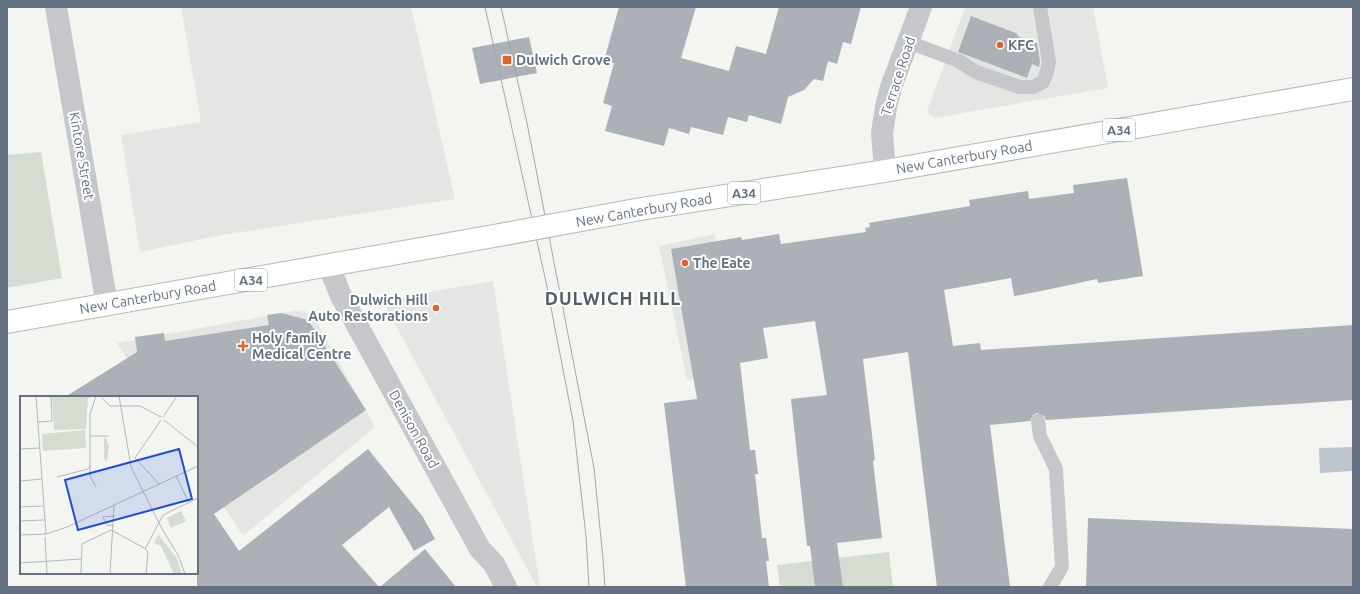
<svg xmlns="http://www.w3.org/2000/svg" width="1360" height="594" viewBox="0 0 1360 594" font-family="Ubuntu,sans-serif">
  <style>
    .built { fill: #e5e6e4 }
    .green { fill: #d5dcd2 }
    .water { fill: #bdc6cc }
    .building { fill: #abb1b7 }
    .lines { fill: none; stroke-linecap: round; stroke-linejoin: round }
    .trunk-casing { stroke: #b5b7bb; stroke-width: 24 }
    .service { stroke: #c5c7cb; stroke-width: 14 }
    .minor { stroke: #c5c7cb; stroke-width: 22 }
    .trunk { stroke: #fff; stroke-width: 22 }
    .tram { stroke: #a3a7ae; stroke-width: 1 }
    .trunk-bridge-casing { stroke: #b5b7bb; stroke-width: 24; stroke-linecap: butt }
    .trunk-bridge { stroke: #fff; stroke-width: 22 }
    .poi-dot { fill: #e16325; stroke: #fff; stroke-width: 1.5 }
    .labels { text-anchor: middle; stroke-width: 4; stroke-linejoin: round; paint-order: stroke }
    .shield { fill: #fff; stroke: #929ca8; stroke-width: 1 }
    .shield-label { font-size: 13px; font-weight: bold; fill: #647182 }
    .poi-label { font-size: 14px; font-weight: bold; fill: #647182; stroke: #fff; text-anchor: start }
    .street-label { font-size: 14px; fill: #647182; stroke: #fff }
    .district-label { font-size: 18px; font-weight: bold; letter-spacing: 1px; fill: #525b67; stroke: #fff }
    .inset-road { fill: none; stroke: #b1b8be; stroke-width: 1 }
    .view { fill: #1d4ed8; fill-opacity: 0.15; stroke: #1d4ed8; stroke-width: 2 }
    .inset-edge { fill: none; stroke: #647182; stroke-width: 2 }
  </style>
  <rect width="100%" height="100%" fill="#f4f5f1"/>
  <path class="built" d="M181,7H411L455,199L222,235L140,252L121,135L201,122Z
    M965,7H1093L1108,88L934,118L927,111Z
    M714,234L735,380L697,378L687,380L659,246Z
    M493,281L540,587H537L382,300Z
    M300,310L314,317L375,427L243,536L197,465V397H152L117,343Z"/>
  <path class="green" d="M41,152L62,278L7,288V155Z
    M889,552L893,587H780L777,565Z"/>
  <path class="water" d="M1353,447V471L1320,473L1319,448Z"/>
  <path class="building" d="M619,7H696L681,58L729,71L736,46L766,54L779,7H861L851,44L843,42L837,64L828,61L823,81L814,79L804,90L788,97L781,124L749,115L747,122L728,117L723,135L691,127L689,134L669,128L664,146L605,131L612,106L603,103L614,63L604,61Z
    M971,16L1018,34L1017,36L1037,43L1040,62L1039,67L1032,64L1027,78L958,52Z
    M529,37L537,73L480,84L472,48Z
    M1127,178L1143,276L1098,283L1097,279L1046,290L1014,296L1011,278L944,290L953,346L980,343L981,350L1353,325V400L1046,420L1044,416L1037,413L1033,415L1030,421L990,425L1010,587H937L908,352L863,359L875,460L873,461L882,538L837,543L843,587H815L810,546H807L791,399L827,395L815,321L763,328L768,358L740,363L750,450H755L758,474H755L762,538H766L769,561H766L769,587H686L664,403L697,399L671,249L741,237L742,240L779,234L781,244L866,232L865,228L870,227L869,223L970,206L969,200L1028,191L1029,199L1074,193L1073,185Z
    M281,313L308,320L366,410L214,514L239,551L368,449L423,517L435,539L414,551L389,507L342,545L379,587H197V397H65L137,352L135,337L164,333L165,341L269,325L267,315Z
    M1088,518L1353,529V587H1086Z
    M425,549L456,587H380Z"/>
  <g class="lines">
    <defs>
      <g id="trunk">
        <path id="s1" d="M603,216L641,209L885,171L1353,89"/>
        <path id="s2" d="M7,322L494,236"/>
      </g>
    </defs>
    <use href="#trunk" class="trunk-casing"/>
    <path class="service" d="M908,42L959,61L976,72L1020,87H1033L1043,82L1047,72L1049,62L1040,7
      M1038,421L1040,436L1056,469L1062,567L1050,587"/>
    <path class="minor" d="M56,7L107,305
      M885,171L882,133L886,107L891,87L921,7
      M329,266L341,296L480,549L494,564L506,587"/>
    <use href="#trunk" class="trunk"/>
    <path class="tram" d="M485,7L546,282L573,421L586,536L589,587
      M501,7L527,123L594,468L603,559L605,587"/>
    <defs>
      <path id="trunk-bridge" d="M494,236L603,216"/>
    </defs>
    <use href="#trunk-bridge" class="trunk-bridge-casing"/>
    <use href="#trunk-bridge" class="trunk-bridge"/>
  </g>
  <g class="poi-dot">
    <circle cx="1000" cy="45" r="4"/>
    <rect x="502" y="55" width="10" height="10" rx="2"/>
    <circle cx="685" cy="263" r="4"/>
    <circle cx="436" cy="308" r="4"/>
    <path d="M241 340h4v4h4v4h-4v4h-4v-4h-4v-4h4z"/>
  </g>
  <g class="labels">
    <g class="shield">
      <rect x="1103" y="119" width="32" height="22" rx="3"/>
      <rect x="728" y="182" width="32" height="22" rx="3"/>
      <rect x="235" y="269" width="32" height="22" rx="3"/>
    </g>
    <g class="shield-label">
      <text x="1119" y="135">A34</text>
      <text x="744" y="198">A34</text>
      <text x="251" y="285">A34</text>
    </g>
    <g class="poi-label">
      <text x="1008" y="50">KFC</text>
      <text x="516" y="65">Dulwich Grove</text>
      <text x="693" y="268">The Eate</text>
      <text x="428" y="305" text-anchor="end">Dulwich Hill<tspan x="428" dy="16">Auto Restorations</tspan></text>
      <text x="252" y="343">Holy family<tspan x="252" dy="16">Medical Centre</tspan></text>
    </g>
    <g class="street-label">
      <text transform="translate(898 76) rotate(-72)" y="5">Terrace Road</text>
      <text transform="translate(82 156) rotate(80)" y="5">Kintore Street</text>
      <text dy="5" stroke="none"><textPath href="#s1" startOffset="366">New Canterbury Road</textPath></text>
      <text transform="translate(644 210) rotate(-10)" y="5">New Canterbury Road</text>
      <text dy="5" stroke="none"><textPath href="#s2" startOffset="143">New Canterbury Road</textPath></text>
      <text transform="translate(414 429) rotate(61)" y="5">Denison Road</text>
    </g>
    <g class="district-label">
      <text x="613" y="305">DULWICH HILL</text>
    </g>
  </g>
  <g transform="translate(20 396)">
    <rect width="178" height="178" fill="#f4f5f1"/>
    <path d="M32,0H72L68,2L66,33L34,34ZM65,34L66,52L23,55L22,38ZM84,42H86L89,50L87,66L84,62ZM161,115L166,125L151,132L147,122ZM138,138L156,161L162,178H154L141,150L134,147Z" fill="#d5dcd2"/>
    <path class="inset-road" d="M16,0L26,138M99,0L111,71L142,133L158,159L165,178M82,2L90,10H120L141,21M143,21L157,0M144,24L178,51M18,26L32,25L31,0M70,40H88M0,53L20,52M156,80L169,107M37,81L68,73L71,69M0,85L22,83M139,88L115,62L141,24M76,91L70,80V18L76,0M0,111L23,110M0,125L24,124M94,130L87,129L83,121L95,120M0,139L26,138L47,131L178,70M25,141L27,178M128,156L125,153L143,119L178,102M0,167L61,163M61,178L62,148L91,134L126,153M90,178L94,109M126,178L128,156"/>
    <path class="view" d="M159,53L172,103L58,134L45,84Z"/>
    <rect width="178" height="178" class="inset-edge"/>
  </g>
  <rect width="1360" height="594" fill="none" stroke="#647182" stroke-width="16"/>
</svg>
